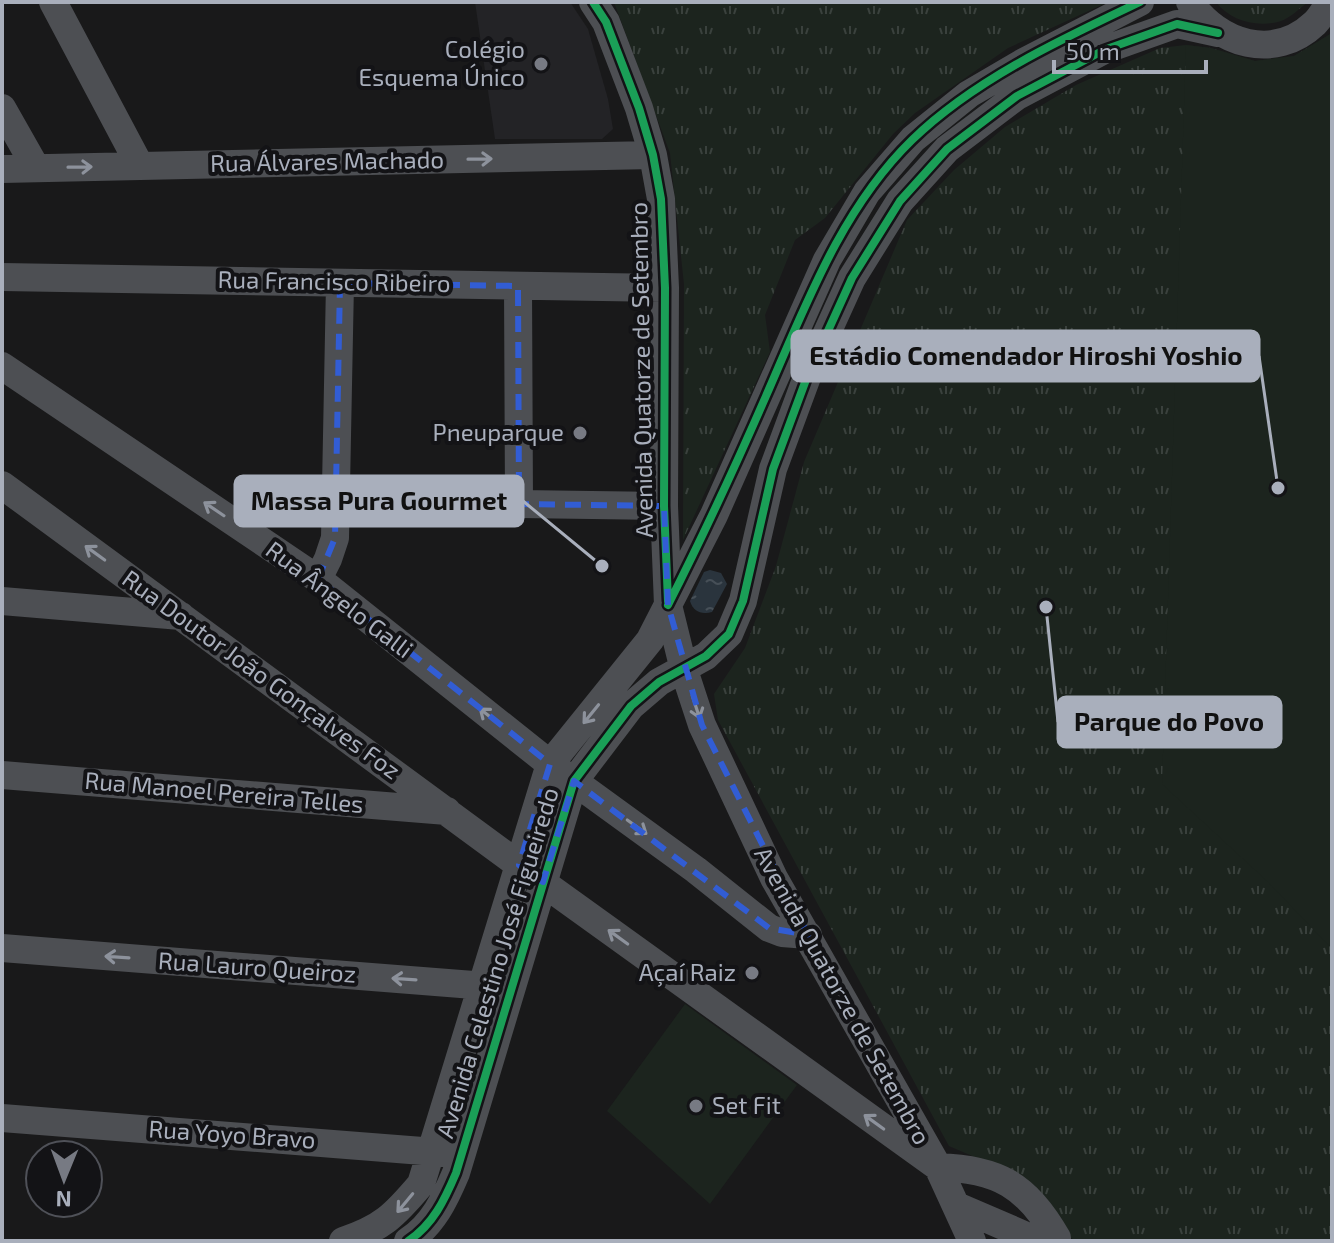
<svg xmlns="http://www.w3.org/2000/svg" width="1334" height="1243" viewBox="0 0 1334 1243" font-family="'Exo 2',sans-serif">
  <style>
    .built { fill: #232326 }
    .grass { fill: url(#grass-tufts) }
    .pitch { fill: #1c241e }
    .water { fill: url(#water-ripples) }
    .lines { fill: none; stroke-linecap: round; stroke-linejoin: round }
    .minor { stroke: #4d4f53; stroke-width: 28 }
    .cycleway-casing { stroke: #131316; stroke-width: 13 }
    .cycleway { stroke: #1a9f57; stroke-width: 8 }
    .oneway { stroke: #8d929c }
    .marked { fill: none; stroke: #325dd4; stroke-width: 6; stroke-dasharray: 16 10; stroke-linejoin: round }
    .poi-dot { fill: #777a83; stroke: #131316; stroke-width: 3 }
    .labels { text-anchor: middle; stroke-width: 8; stroke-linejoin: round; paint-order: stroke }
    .poi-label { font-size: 24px; fill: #a9afbc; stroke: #131316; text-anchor: end }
    .street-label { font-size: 24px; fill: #a9afbc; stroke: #131316 }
    .leader { fill: none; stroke: #a9afbc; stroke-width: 3 }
    .callout-dot { fill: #a9afbc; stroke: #131316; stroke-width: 3 }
    .callout { fill: #a9afbc; stroke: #a9afbc; stroke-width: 3 }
    .callout-label { font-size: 26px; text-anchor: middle; font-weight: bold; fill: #111 }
  </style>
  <defs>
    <pattern id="grass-tufts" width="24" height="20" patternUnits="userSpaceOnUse" patternTransform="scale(2)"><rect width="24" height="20" fill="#1c241e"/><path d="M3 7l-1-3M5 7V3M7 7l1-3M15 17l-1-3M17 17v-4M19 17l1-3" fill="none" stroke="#3a413d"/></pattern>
    <pattern id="water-ripples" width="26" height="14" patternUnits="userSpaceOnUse" patternTransform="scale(2)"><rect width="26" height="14" fill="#2a343d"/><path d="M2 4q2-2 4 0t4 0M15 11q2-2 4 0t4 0" fill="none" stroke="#464f57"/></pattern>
  </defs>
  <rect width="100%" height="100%" fill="#19191a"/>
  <path class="built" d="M475,2H570L588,29L608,99L613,129L602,139H495Z"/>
  <path class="grass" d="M614,2H1108L1008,48L915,113L893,134L825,218L795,240L765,315L770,352L683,540L684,284L670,153Z
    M1216,2H1308C1300,8 1290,18 1281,21C1258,28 1230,21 1216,2Z
    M1332,33V1241H1077L1071,1238L1017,1175L949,1146L718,720L714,694L745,648L776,566L804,462L907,220L954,170L1005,127L1076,85L1160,48L1186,45L1211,48L1255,61L1294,56Z"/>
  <path class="pitch" d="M1332,33V949L1268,882L1162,784L1186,45L1211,48L1255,61L1294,56Z
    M685,1004L797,1085L710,1204L607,1111Z"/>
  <path class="water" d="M710,570L721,573L727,584L712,612C701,615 693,611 690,601L704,572Z"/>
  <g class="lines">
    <path class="minor" d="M53,2L140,166
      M593,2L606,22L639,108L653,155L661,199L665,288L664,506L668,605L684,670L702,725L774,878L938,1167L972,1241
      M1190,2C1218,44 1274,62 1315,23C1321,17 1325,9 1330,2
      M2,108L36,168
      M2,169L653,155
      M2,277L665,288
      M518,286L519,504L664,506
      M2,366L318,579L550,764L696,870L769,928L782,933L808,935
      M2,485L553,890L938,1167C998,1169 1027,1185 1057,1238
      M318,579L328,559L335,538L340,283
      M2,601L181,616
      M2,775L447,811
      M2,948L499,987
      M2,1118L448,1153
      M957,1206L1038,1241
      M343,1241C382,1228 394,1216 421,1184L550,764L650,640L714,515L827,260L867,192L913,139L969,94L1022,63L1140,2
      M408,1241C433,1225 445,1199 456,1173L574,781L631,706L659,682L706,656L729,634L743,601L773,469L807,377L852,278L900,201L947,149L1017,96L1104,50L1177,24L1218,33"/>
    <defs>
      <path id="cycleway" d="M593,2L606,22L639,108L653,155L661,199L665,288L664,506L668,601
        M668,605C703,536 735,467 766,396C805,307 841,209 912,140C975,79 1062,39 1140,2
        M408,1241C433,1225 445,1199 456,1173L574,781L631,706L659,682L706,656L729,634L743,601L773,469L807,377L852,278L900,201L947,149L1017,96L1104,50L1177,24L1218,33"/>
    </defs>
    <use href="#cycleway" class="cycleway-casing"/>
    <use href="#cycleway" class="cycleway"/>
  </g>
  <defs><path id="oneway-shaft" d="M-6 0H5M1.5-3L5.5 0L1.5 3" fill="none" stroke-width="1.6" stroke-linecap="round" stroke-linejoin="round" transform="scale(2)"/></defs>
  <g class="oneway">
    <use href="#oneway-shaft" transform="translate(480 159) rotate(-1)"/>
    <use href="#oneway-shaft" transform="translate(80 167) rotate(-1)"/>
    <use href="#oneway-shaft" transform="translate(214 509) rotate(-146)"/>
    <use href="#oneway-shaft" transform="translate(95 553) rotate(-144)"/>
    <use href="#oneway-shaft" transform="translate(696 707) rotate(72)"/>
    <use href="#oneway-shaft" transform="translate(591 714) rotate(129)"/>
    <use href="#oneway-shaft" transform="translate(489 716) rotate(-141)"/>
    <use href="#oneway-shaft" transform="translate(637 827) rotate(36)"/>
    <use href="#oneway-shaft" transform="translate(618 937) rotate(-144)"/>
    <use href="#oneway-shaft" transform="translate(117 957) rotate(-176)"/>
    <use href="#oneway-shaft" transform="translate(404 979) rotate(-176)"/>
    <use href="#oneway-shaft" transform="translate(874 1122) rotate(-144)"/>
    <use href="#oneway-shaft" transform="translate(405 1203) rotate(130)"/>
  </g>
  <path class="marked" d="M340,283L518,286L519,504L664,506L668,605L702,725L808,935L769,928L574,781L543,882L519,865L550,764L318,579L335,538Z"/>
  <g class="poi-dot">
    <circle cx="541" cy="64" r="8"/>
    <circle cx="580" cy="433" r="8"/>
    <circle cx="752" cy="973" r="8"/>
    <circle cx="696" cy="1106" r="8"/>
  </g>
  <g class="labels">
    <g class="poi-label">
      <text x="525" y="58">Colégio<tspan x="525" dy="28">Esquema Único</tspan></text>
      <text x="564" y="441">Pneuparque</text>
      <text x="736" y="981">Açaí Raiz</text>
      <text x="712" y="1114" text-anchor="start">Set Fit</text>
    </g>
    <g class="street-label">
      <text transform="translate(327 162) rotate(-1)" y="8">Rua Álvares Machado</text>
      <text transform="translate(334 282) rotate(1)" y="8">Rua Francisco Ribeiro</text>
      <text transform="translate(642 370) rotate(-91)" y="8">Avenida Quatorze de Setembro</text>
      <text transform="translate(339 600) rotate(37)" y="8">Rua Ângelo Galli</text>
      <text transform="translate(261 675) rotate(36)" y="8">Rua Doutor João Gonçalves Foz</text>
      <text transform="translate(224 793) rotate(5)" y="8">Rua Manoel Pereira Telles</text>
      <text transform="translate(498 963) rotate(-73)" y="8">Avenida Celestino José Figueiredo</text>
      <text transform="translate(257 968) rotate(4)" y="8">Rua Lauro Queiroz</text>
      <text transform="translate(842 996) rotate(61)" y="8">Avenida Quatorze de Setembro</text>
      <text transform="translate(232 1135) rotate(4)" y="8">Rua Yoyo Bravo</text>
    </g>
  </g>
  <path class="leader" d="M1278 488L1259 356M602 566L523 501M1046 607L1058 722"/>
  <g class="callout-dot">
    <circle cx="1278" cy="488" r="8"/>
    <circle cx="602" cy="566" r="8"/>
    <circle cx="1046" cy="607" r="8"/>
  </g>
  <g class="callout">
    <rect x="792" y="331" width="467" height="50" rx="8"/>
    <rect x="235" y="476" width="288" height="50" rx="8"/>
    <rect x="1058" y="697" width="223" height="50" rx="8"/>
  </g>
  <g class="callout-label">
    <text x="1026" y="365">Estádio Comendador Hiroshi Yoshio</text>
    <text x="379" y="510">Massa Pura Gourmet</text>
    <text x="1169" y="731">Parque do Povo</text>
  </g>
  <rect width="1334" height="1243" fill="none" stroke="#a9afbc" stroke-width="8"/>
  <g transform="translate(64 1179) rotate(181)"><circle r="38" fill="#131316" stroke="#4f5158" stroke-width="2"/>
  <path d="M0-6L14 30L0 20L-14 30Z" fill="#777a83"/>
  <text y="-12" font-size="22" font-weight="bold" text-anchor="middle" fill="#a9afbc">N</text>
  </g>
  <path d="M1054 60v12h152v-12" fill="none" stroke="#a9afbc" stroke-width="4"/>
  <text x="1066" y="60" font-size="24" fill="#a9afbc" stroke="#131316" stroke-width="6" paint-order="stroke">50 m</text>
</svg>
